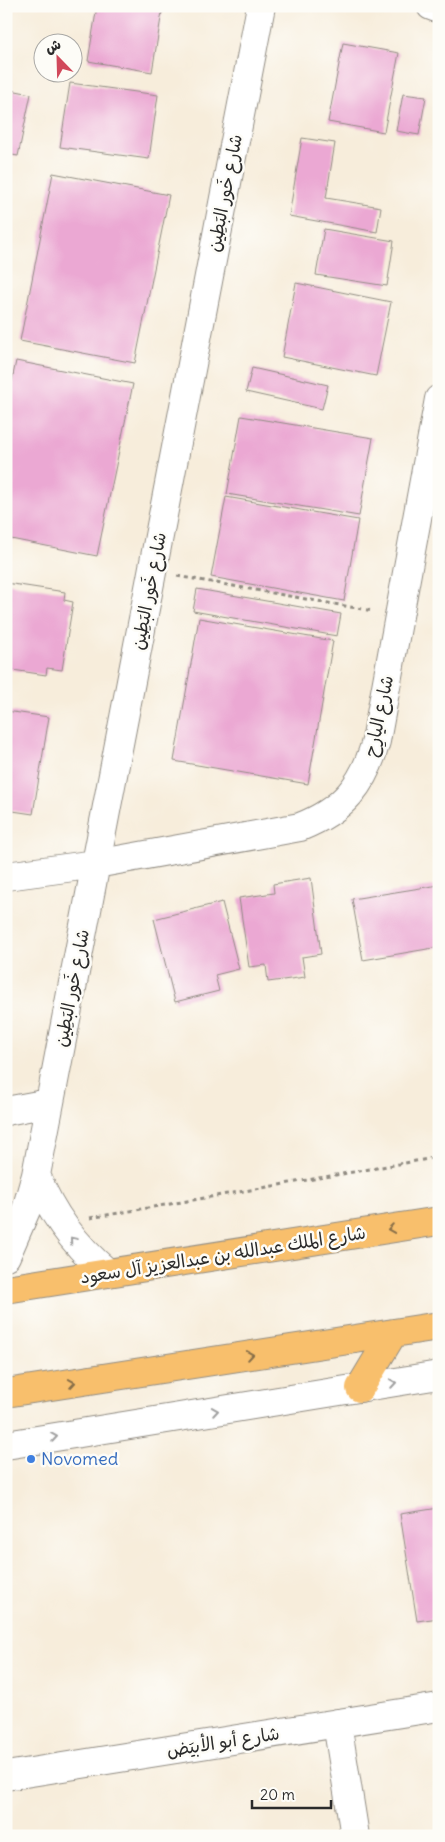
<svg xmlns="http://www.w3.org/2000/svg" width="445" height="1842" viewBox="0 0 445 1842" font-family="Delius,'Playpen Sans Arabic',sans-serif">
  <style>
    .building { fill: #eba8d3 }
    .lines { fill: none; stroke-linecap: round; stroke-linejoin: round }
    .minor-casing { stroke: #918c83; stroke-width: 30 }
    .major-casing { stroke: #918c83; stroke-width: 30 }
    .path { stroke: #918c83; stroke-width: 3; stroke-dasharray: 4 4; stroke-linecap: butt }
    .minor { stroke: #fff; stroke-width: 28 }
    .major { stroke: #f8bf6c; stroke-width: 28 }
    .oneway { stroke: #876e48 }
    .oneway2 { stroke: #a0a0a0 }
    .shop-dot { fill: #3f7fe0; stroke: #fdfcf7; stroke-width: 2 }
    .labels { text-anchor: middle; stroke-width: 5; stroke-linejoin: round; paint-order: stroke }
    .street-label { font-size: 18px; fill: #2b2b2b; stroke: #fdfcf7 }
    .shop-label { font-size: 18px; fill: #366cbe; stroke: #fdfcf7; text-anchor: start }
  </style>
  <rect width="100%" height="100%" fill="#fdfcf7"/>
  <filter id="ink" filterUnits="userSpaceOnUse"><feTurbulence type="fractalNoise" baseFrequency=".02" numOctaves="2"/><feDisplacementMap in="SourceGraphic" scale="10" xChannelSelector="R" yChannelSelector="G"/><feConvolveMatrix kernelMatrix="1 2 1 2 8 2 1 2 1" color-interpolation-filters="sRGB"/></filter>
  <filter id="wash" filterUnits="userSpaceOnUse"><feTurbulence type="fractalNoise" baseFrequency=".0096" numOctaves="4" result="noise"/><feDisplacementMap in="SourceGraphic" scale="20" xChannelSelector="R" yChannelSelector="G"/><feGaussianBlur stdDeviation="1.12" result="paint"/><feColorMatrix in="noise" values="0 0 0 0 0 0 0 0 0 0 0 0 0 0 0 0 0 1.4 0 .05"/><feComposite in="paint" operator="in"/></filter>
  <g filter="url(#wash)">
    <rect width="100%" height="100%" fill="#f7eddb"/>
    <g id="blocks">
      <path class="building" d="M97,6H163L152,72L88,61Z
        M343,43L399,53L384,132L328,122Z
        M70,83L158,95L149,159L60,147Z
        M6,89L31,94L18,156L6,154Z
        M403,94L426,97L419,135L396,131Z
        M302,138L335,143L326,198L381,207L377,232L289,216Z
        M53,173L169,195L135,363L20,341Z
        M324,229L394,241L387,286L316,275Z
        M296,283L391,302L376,376L282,357Z
        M16,361L133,384L97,556L6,538V409Z
        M252,368L328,385L322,409L246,392Z
        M241,416L373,438L359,516L227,494Z
        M226,497L358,520L344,601L211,577Z
        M6,583L65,592L64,600L73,602L62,670L47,668L46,675L6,669Z
        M197,589L341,614L337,636L193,611Z
        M199,618L333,641L308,784L174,761Z
        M6,711L49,717L33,814L6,810Z
        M311,878L321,954L302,957L305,977L268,982L266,965L249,967L239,898L274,893L273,884Z
        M439,885V947L363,960L352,899Z
        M222,902L239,969L215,975L219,991L175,1002L154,919Z
        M439,1508V1618L417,1621L400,1514Z"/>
    </g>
  </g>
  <g filter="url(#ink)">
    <use href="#blocks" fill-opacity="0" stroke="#918c83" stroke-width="1"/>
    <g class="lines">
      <defs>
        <path id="minor" d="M431,6L439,9
          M6,876L96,864L300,827C343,810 364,785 376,741L439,399
          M6,1111L49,1103
          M36,1175C52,1215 75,1246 108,1273
          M6,1256L26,1210L36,1175L261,6
          M6,1445L439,1375
          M337,1723L355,1836
          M6,1776L439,1707"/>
        <path id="major" d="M6,1289L439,1221
          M360,1388L393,1333
          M6,1393L439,1326"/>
      </defs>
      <use href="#minor" class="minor-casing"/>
      <use href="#major" class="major-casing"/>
      <path class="path" d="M177,576L373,611
        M90,1218L439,1157"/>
      <use href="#minor" class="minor"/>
      <use href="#major" class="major"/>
    </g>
    <defs><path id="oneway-chevron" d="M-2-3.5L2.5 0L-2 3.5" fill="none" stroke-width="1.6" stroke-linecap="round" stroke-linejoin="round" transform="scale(1.25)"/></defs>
    <g class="oneway">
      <use href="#oneway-chevron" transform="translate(391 1229) rotate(171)"/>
      <use href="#oneway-chevron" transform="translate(250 1355) rotate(-9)"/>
      <use href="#oneway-chevron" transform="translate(72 1383) rotate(-9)"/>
    </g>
    <g class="oneway2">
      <use href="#oneway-chevron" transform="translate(73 1240) rotate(-130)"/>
      <use href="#oneway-chevron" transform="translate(393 1383) rotate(-9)"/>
      <use href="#oneway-chevron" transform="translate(215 1411) rotate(-9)"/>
      <use href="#oneway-chevron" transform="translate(54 1437) rotate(-9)"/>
    </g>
  </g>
  <circle class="shop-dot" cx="31" cy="1459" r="5"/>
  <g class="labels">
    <g class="street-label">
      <text transform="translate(225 193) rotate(-79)" y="6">شارع خَور البَطِين</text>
      <text transform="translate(149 591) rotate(-79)" y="6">شارع خَور البَطِين</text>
      <text transform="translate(379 716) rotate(-78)" y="6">شارع اليارِح</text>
      <text transform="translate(72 988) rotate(-79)" y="6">شارع خَور البَطِين</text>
      <text transform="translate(223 1255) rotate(-9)" y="6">شارع الملك عبدالله بن عبدالعزيز آل سعود</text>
      <text transform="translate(223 1742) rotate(-9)" y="6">شارع أبو الأبيَض</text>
    </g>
    <g class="shop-label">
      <text x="41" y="1465">Novomed</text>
    </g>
  </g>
  <rect width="445" height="1842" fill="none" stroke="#fdfcf7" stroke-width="25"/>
  <g transform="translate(58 58) rotate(337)"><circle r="24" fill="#fdfcf7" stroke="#a9a8a5"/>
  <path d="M0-4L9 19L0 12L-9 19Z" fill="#d1495b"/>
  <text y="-8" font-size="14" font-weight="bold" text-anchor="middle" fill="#2b2b2b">ش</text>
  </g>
  <path d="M252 1800v8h79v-8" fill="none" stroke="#2b2b2b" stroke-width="2.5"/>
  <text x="260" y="1800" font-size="15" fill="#2b2b2b" stroke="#fdfcf7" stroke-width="4" paint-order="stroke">20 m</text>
</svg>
